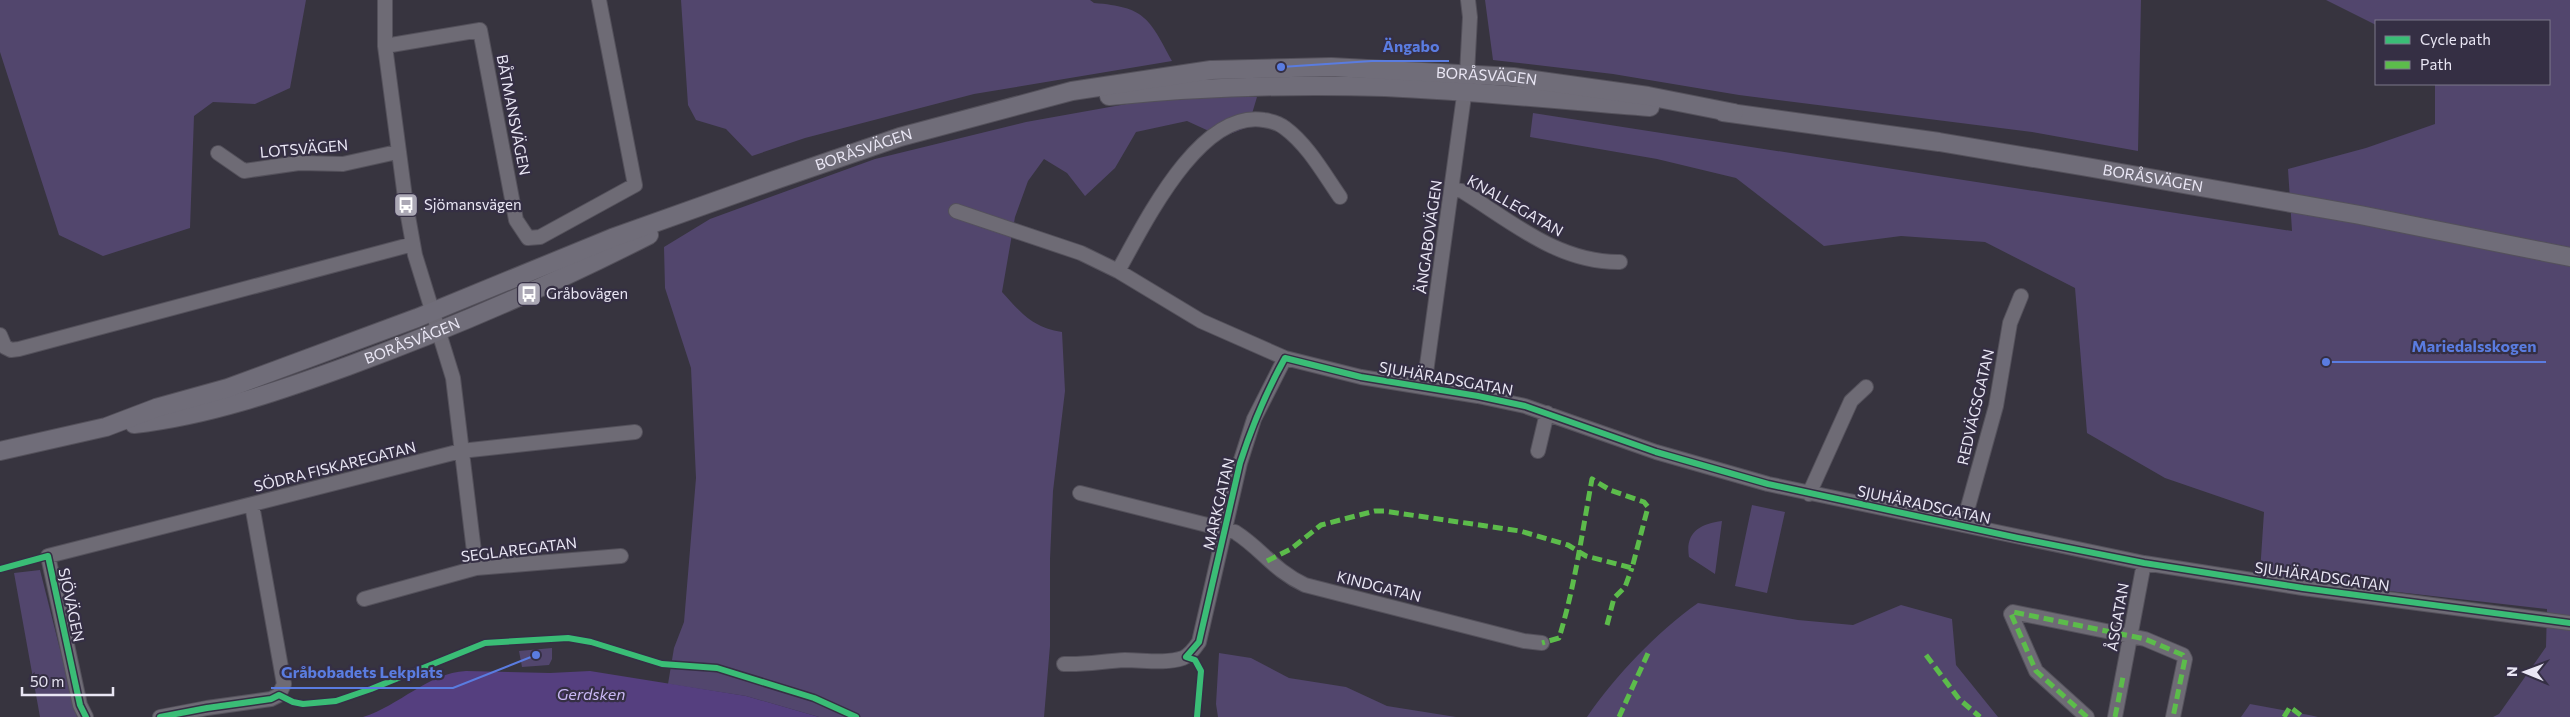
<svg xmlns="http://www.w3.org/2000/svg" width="2570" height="717" viewBox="0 0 2570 717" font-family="Commissioner,sans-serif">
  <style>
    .green { fill: #52466d }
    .water { fill: #553f7f }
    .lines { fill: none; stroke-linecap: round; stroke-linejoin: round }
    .minor-casing { stroke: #54515b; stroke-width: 16 }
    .major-casing { stroke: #54515b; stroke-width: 20 }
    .minor { stroke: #6e6b75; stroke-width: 14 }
    .major { stroke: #706d79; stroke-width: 18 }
    .quiet { stroke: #5cbc4b; stroke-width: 5; stroke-dasharray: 10 5; stroke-linecap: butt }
    .cycleway-casing { stroke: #352f44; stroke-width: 9 }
    .cycleway { stroke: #3abd76; stroke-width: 6 }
    .labels { text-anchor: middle; stroke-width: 4.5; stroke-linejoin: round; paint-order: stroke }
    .street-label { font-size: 15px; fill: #e9e6f4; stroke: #352f44 }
    .poi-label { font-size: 15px; fill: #e9e6f4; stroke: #352f44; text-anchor: start }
    .water-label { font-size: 16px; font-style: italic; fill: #c9b8f4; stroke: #352f44 }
    .leader { fill: none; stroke: #5a7ce0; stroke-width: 2 }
    .callout-dot { fill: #5a7ce0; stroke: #352f44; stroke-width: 2 }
    .callout-label { font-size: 16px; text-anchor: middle; font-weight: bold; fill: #5a7ce0; stroke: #352f44; stroke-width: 4.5; stroke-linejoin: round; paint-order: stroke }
  </style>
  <rect width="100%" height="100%" fill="#37343f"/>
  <path class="green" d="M0,0H306L290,88L255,104L213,102L194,116L190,228L103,256L59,235L0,52Z
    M681,0H1090L1094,3C1145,7 1149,18 1172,61L974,94L805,138L752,156L726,129L696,120L688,105Z
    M1485,0H2141L2138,151L2032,132L1739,95L1613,74L1493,60Z
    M2326,0H2570V717H2493L2499,714L2546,647L2547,609L2274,578L2260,573L2264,512L2165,478L2087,433L2075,288L1985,242L1901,236L1824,246L1736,178L1657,159L1530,137L1533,113L2292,231L2288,169L2366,148L2435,124V84H2549V21H2376V25Z
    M1211,97H1257L1248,127L1222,137L1187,121L1136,132L1115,168L1085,196L1067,173L1044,159L1028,181L1015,217L1002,292C1022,314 1032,327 1062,332L1065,391L1053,491L1050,559V646L1044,717H819L746,696L668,684L674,648L684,622L696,478L691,368L665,288L664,247L710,219L875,159L1026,122L1132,103Z
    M1752,505L1785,512L1767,593L1735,586Z
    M1722,521L1715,574L1689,557C1685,533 1699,524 1722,521Z
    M40,570L77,717H40L14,573Z
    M1698,603L1798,620L1853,625L1901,605L1952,619L1956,665L1998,717H1587C1615,676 1657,632 1698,603Z
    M552,648V659L549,665L522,667L519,651Z
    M1219,653L1251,658L1289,678L1346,687L1387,706L1456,717H1218L1216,704Z
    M2250,704L2309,715L2318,717H2241Z"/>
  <path class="water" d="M466,671L550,673L590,671L746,696L819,717H363C399,706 428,673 466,671Z"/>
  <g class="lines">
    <defs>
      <path id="minor" d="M385,0V46L406,205L415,255L453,378L476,568
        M385,46L480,30L516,220L528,238L540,237L635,185L599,0
        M218,153L244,171L299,163L343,164L397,152
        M1452,189L1462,191C1511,221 1558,263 1620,262
        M956,211L1081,253L1118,271L1201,321L1285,358L1361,377L1478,396L1525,406L1656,452L1768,484L2144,563L2303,588L2570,623
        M1118,271C1144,225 1199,109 1264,120C1271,121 1279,123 1285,128C1308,145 1324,174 1340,197
        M0,335L5,347L11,350L19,349L413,244
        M1424,387L1467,74L1470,17L1468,0
        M1538,451L1547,413
        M1080,493L1235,532C1262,549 1273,570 1305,585L1524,641L1542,643
        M1809,494L1851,401L1866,387
        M1963,525L1996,406L2010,323L2021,296
        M364,599L476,568L621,556
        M1064,664C1085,665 1104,661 1125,660C1144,660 1165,664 1183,658C1190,655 1195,648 1199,642L1240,463L1254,419L1285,358
        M86,717L80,705L48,556L461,451L635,432
        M160,717L207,708L271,699L279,695L284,684L252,505
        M2087,717L2036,671L2011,614L2013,612L2145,639L2183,655L2185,659L2173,717
        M2115,717L2144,563"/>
      <g id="major">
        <path d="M1109,96C1201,87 1293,84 1385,87C1474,91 1562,100 1650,107"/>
        <path id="s1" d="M1723,112L1939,142L2087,167L2360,215L2570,257"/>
        <path id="s2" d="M134,424C207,416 279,391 348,366C452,328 551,285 649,235"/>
        <path id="s3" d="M0,451L106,427L156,408L228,388L417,318L612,238L775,180L900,137L1072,91L1211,70L1331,67L1513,77L1648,96L1734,113"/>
      </g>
    </defs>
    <use href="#minor" class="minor-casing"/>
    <use href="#major" class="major-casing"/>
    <use href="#minor" class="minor"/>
    <use href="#major" class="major"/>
    <path class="quiet" d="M1267,561L1291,549L1321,525L1375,511H1384L1520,531L1568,545L1586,556L1632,568L1648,507L1644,502L1610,490L1592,479C1582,533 1575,586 1559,638L1542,643
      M1607,625L1614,598L1625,587L1632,568
      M1926,655L1959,699L1980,717
      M1619,717L1649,651
      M2087,717L2036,671L2011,614L2013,612L2145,639L2183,655L2185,659L2173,717
      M2115,717L2123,677
      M2284,717L2290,707L2303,717"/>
    <defs>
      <path id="cycleway" d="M0,569L48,556L80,705L86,717
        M160,717L207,708L271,699L279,695L293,702L303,704L336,701L371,689L485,643L568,638L591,642L662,664L717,668L814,698L856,717
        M1197,717L1201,671L1195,660L1186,657L1199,642L1240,463C1252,426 1266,392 1285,358L1361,377L1478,396L1525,406L1656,452L1768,484L2018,538L2144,563L2303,588L2570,623"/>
    </defs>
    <use href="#cycleway" class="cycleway-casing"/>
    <use href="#cycleway" class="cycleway"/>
  </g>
  <defs>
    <symbol id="bus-square" viewBox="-11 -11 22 22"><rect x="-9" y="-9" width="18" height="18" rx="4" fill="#aba8b5" stroke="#352f44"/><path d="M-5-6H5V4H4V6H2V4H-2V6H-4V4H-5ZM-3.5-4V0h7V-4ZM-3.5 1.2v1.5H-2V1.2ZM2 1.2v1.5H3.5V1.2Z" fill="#fff"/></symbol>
  </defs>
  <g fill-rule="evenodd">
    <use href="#bus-square" x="392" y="191" width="28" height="28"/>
    <use href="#bus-square" x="515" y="280" width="28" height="28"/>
  </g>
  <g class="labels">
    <g class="street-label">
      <text dy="5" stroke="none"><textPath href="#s3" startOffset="1549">BORÅSVÄGEN</textPath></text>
      <text transform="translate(513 115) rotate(79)" y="5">BÅTMANSVÄGEN</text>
      <text transform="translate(304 149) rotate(-5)" y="5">LOTSVÄGEN</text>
      <text dy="5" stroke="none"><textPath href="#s3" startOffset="916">BORÅSVÄGEN</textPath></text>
      <text dy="5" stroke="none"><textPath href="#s1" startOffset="435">BORÅSVÄGEN</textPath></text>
      <text transform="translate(1515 206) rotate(30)" y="5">KNALLEGATAN</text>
      <text transform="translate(1429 237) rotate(-82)" y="5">ÄNGABOVÄGEN</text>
      <text dy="5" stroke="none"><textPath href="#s2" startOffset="291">BORÅSVÄGEN</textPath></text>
      <text transform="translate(1446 379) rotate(10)" y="5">SJUHÄRADSGATAN</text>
      <text transform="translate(1976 407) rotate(-77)" y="5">REDVÄGSGATAN</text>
      <text transform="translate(335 467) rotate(-14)" y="5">SÖDRA FISKAREGATAN</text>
      <text transform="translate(1219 504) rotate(-77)" y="5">MARKGATAN</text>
      <text transform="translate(1924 505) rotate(12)" y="5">SJUHÄRADSGATAN</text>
      <text transform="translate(519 550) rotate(-7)" y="5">SEGLAREGATAN</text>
      <text transform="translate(2322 577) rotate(8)" y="5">SJUHÄRADSGATAN</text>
      <text transform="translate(1379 587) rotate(14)" y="5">KINDGATAN</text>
      <text transform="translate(71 605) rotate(78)" y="5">SJÖVÄGEN</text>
      <text transform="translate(2118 617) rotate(-80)" y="5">ÅSGATAN</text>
    </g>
    <g class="poi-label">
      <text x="424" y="210">Sjömansvägen</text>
      <text x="546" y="299">Gråbovägen</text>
    </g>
    <g class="water-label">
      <text x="591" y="700">Gerdsken</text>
    </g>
  </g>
  <path class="leader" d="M1281 67L1372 61H1449M2326 362L2401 362H2546M536 655L453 688H271"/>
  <g class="callout-dot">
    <circle cx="1281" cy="67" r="5"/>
    <circle cx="2326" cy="362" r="5"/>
    <circle cx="536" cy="655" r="5"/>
  </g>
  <g class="callout-label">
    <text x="1411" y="52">Ängabo</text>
    <text x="2474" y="352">Mariedalsskogen</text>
    <text x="362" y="678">Gråbobadets Lekplats</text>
  </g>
  <rect x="2375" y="20" width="175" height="65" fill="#352f44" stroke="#7d788a"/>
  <rect x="2385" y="36" width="25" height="8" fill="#3abd76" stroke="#7d788a"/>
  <text x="2420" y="45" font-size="15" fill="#e9e6f4">Cycle path</text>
  <rect x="2385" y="61" width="25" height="8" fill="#5cbc4b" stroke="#7d788a"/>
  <text x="2420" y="70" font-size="15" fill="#e9e6f4">Path</text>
  <g transform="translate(2525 672) rotate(271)" stroke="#352f44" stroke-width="4" paint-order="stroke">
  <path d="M0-4L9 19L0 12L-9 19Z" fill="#e9e6f4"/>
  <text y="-8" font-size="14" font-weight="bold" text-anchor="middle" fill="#e9e6f4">N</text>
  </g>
  <path d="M22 687v8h91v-8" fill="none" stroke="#e9e6f4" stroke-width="2.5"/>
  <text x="30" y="687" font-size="15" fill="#e9e6f4" stroke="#352f44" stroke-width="4" paint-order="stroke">50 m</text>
</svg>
